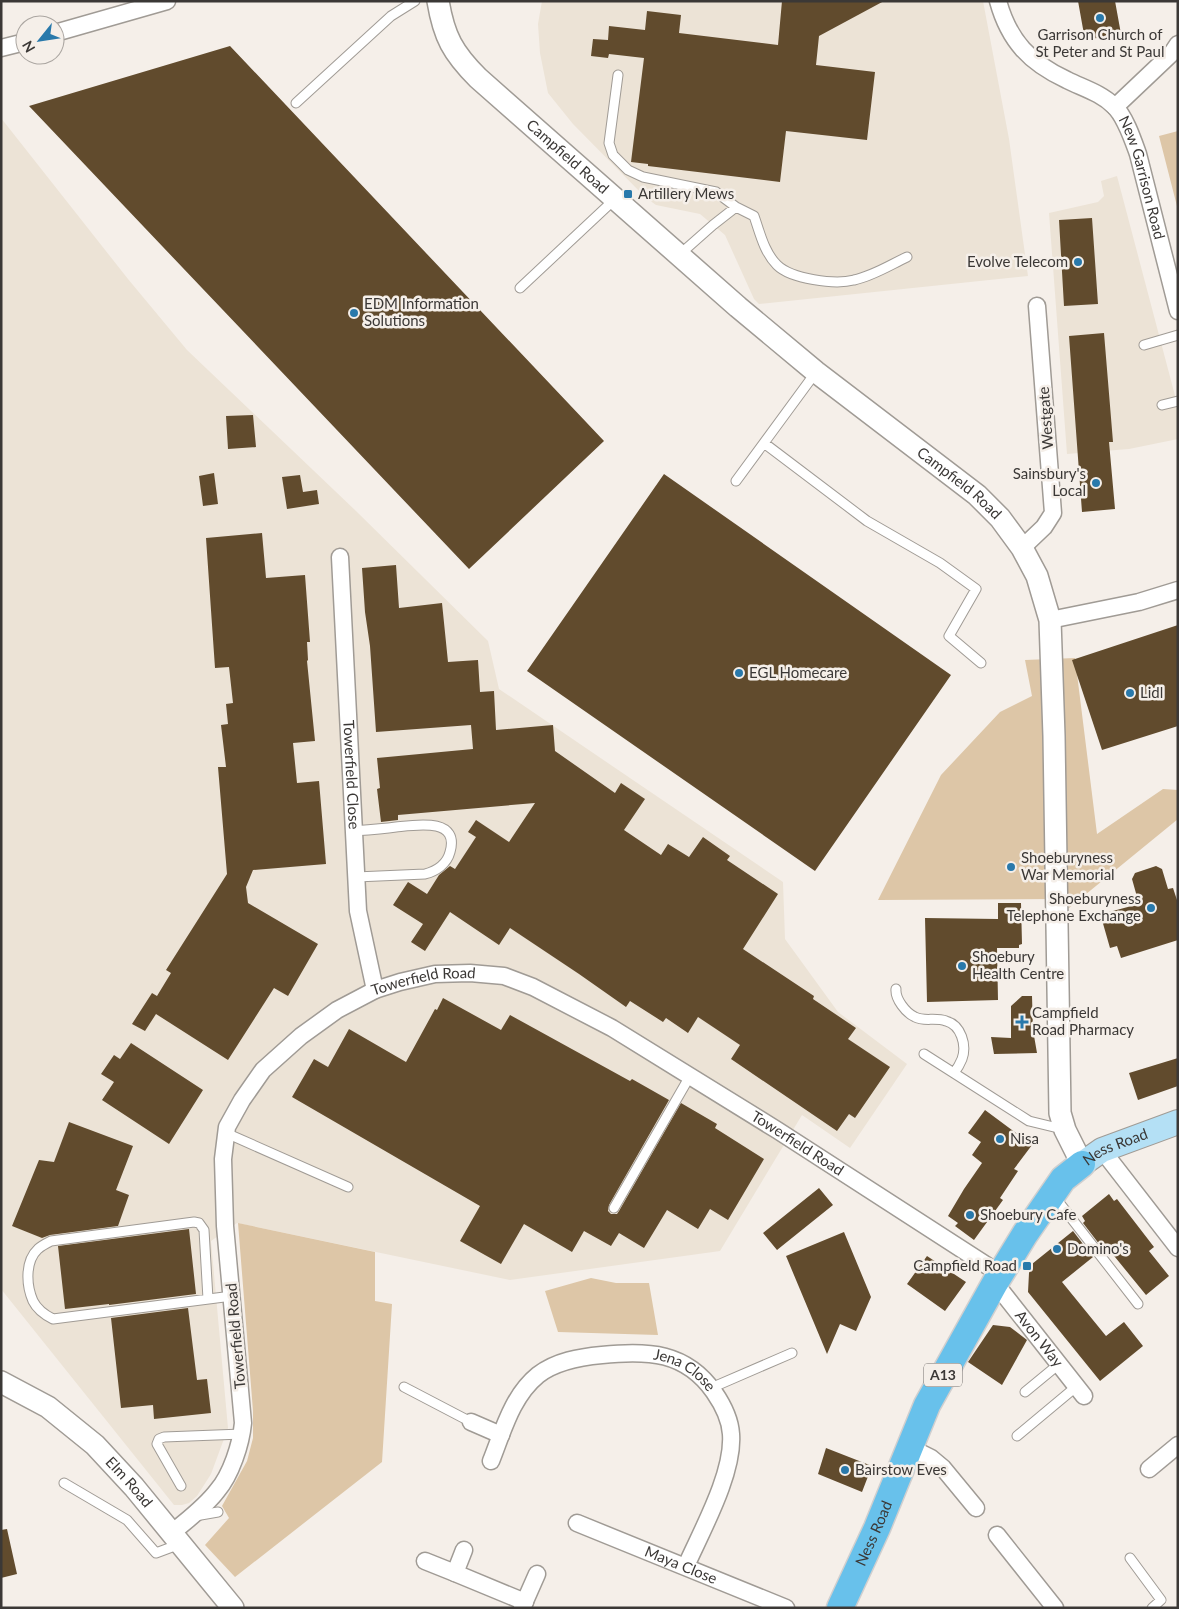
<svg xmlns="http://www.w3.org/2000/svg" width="1179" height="1609" viewBox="0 0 1179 1609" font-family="Lato,sans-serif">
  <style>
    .built { fill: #ece3d6 }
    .green { fill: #ddc6a7 }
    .building { fill: #614b2d }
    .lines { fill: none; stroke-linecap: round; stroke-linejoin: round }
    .service-casing { stroke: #a09b95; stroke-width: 11 }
    .minor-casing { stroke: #a09b95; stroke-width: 19 }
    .tertiary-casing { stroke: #a09b95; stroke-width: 24 }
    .secondary-casing { stroke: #a09b95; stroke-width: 26 }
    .primary-casing { stroke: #d0cfcf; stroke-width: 29 }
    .service { stroke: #fff; stroke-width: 9 }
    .minor { stroke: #fff; stroke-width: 16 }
    .tertiary { stroke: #fff; stroke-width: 21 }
    .secondary { stroke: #b4e0f5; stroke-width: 24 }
    .primary { stroke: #68c1eb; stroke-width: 26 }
    .poi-dot { fill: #2979ab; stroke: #f5efe9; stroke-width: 2 }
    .labels { text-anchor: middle; stroke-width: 5; stroke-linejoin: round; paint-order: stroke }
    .shield { fill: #f5efe9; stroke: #736f6c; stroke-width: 1 }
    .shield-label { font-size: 14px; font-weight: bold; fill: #3b3836 }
    .poi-label { font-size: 15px; fill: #3b3836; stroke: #f5efe9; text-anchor: start }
    .street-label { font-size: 15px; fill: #3b3836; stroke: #f5efe9 }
  </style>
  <rect width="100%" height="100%" fill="#f5efe9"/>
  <path class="built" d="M542,1H983L1009,139L1028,276L759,304L754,299L725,235L700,214L656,205L645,197L573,124L548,93L540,53L538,24Z
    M1,118L128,279L187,350L356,511L488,641L499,689L783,882L785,939L838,1012L907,1064L850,1148L802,1115L720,1251L510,1280L237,1223L211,1241L228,1428L211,1474L197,1496L189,1503L182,1505H174L1,1289Z
    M1117,176L1178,407V439L1129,449L1067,454L1049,213L1098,202L1104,196L1101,181Z"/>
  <path class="green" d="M1178,131V210L1159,136Z
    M1075,658L1097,834L1163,789L1178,790V819L1069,908L1056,899L878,900L941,775L1000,712L1032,696L1025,660Z
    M238,1223L375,1252V1301L392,1304L382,1462L235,1577L205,1545L229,1518L222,1506L247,1461L253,1438V1411Z
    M591,1278L616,1283H649L658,1335L558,1332L545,1291Z"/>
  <path class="building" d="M782,1H884L819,36L816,65L875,72L867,140L786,131L780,182L648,166V164L631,162L644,58L609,54L608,58L591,56L593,39L608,40L609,26L645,30L647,11L681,15L679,33L778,45Z
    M1078,1H1115L1121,34L1085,40Z
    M230,46L604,441L469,569L29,106Z
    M1092,218L1098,304L1064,306L1059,220Z
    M1104,333L1113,442H1109L1115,509L1082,512L1069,336Z
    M253,415L256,447L228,449L226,416Z
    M214,473L218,504L203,506L199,476Z
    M664,474L951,675L815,871L527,671Z
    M300,475L303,492L317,490L319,504L287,509L282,477Z
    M262,533L266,578L305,575L310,642H307L308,660L307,661L315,741L293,743L297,783L319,781L326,864L253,870L246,887L248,903L318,944L288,996L274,988L228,1060L156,1014L145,1031L132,1024L152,993L157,996L171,973L166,970L227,874L218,767H226L221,725L228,724L226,704L233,703L229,667L215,668L206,538Z
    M396,565L399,608L442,603L448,662L478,660L480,692L494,691L496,730L553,725L555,751L615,793L621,783L645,799L624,830L661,855L668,844L689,857L703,837L730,856L727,860L778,894L743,949L814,996L813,999L856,1028L848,1039L890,1067L855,1118L849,1114L837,1131L731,1059L740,1045L698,1017L688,1033L666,1018L663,1022L630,1001L626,1007L579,974L510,928L499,945L450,912L425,951L411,942L423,924L393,905L408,882L427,894L439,875L450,866L455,869L476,837L468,832L476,820L509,842L535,803L398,815V820L381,822L377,789L380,788L377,758L473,749L471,725L376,732L370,646L365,612L362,568Z
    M1178,625V726L1102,750L1072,660Z
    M1156,866L1162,869L1168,889L1173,888L1178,903V940L1121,958L1117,946L1110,948L1102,920L1110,918L1109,912L1139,904L1132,879L1135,873Z
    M998,903H1021L1022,944L1019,945V948H997L998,1000L927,1002L925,918L998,919Z
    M1022,996H1032L1033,1030L1037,1053L994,1054L991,1037L1011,1038V1006Z
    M443,998L501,1030L510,1015L630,1081L632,1079L669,1100L609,1205L608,1211L611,1214H617L619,1211L681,1103L717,1124L715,1128L764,1159L728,1220L710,1209L698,1229L667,1210L644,1248L619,1233L611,1246L584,1231L572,1252L524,1224L501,1264L460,1241L480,1206L292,1097L314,1059L328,1067L349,1029L406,1062L435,1009L437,1010Z
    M131,1043L203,1090L169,1144L102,1100L114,1082L101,1074L114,1055L120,1059Z
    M1178,1058V1086L1138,1100L1129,1073Z
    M985,1110L1032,1145L1014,1169L1018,1171L1000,1198L1003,1200L974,1240L955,1226L958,1223L948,1216L964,1189L982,1163L972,1155L981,1142L968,1133Z
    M69,1122L133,1146L116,1190L129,1195L118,1226L50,1235L42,1238L12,1226L39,1160L54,1162Z
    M819,1188L833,1205L777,1250L763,1233Z
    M1109,1194L1114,1201L1117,1199L1154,1247L1149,1251L1169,1276L1146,1295L1106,1246L1103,1249L1083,1223L1085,1221L1082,1216Z
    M189,1229L196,1294L109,1305V1304L65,1309L58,1246Z
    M1073,1231L1093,1257L1062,1282L1106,1336L1124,1322L1143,1346L1100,1381L1028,1292L1029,1273L1032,1264Z
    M844,1232L871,1297L856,1331L840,1324L827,1354L786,1256Z
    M927,1256L966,1282L945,1311L907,1284Z
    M188,1308L197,1380L207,1379L211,1413L154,1419L153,1405L121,1408L111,1318Z
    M993,1325L1010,1327L1027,1340L1002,1385L968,1362Z
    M826,1448L872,1466L862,1492L818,1474Z
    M7,1529L17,1574L1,1578V1530Z"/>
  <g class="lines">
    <defs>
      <path id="service" d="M618,75L609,143L613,155L628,170L643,177L716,192L736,207
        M296,103L391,16L415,1
        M679,255L713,225L736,207L754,216C760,233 764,252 777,265C791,279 835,285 854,280C873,276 890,265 907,257
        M520,288L615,199
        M1144,345L1178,335
        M1162,405L1178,401
        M764,443L867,521L940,563L976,589L949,636L981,663
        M736,481L816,372
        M353,831C367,830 382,829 396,827C415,825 460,817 450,852C447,864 436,871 425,874L356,877
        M896,989C895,999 906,1013 915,1017C924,1022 935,1017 946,1021C961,1025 967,1045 962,1059C960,1064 957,1069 954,1073
        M924,1054L1029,1121L1062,1129
        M226,1133L348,1187
        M1054,1196L1138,1304
        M614,1208L690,1076
        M208,1299L204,1230L199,1223L194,1222L51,1241C47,1243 41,1246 38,1249C25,1261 26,1285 33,1301C37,1309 45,1315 53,1319L232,1296
        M404,1387L471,1422
        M711,1388L792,1353
        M1025,1392L1059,1364
        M1017,1436L1077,1386
        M64,1483L127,1520L156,1553L180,1544
        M181,1486L157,1444L159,1439L164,1437L242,1434
        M195,1516L218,1512
        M1130,1558L1161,1600L1152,1608"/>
      <g id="minor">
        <path id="s1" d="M998,1C1009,41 1030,63 1067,80C1083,88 1101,93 1114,106C1125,116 1133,140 1138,154L1178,311"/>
        <path d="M55,33L167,1"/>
        <path d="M1,48L25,42"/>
        <path d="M1115,107L1172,53L1178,44"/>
        <path d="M1022,548L1044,527L1053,513L1037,306"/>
        <path id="s2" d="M340,557L358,911L375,990"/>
        <path d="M1050,620L1139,602L1178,590"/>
        <path d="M1102,1150L1178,1248"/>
        <path id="s3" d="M995,1283L1084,1396"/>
        <path d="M471,1422L501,1435"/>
        <path d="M909,1447L931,1458L943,1468L976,1508"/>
        <path id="s4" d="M491,1461C503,1431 512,1396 538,1375C556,1361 580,1357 602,1355C648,1350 686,1352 714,1392C723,1405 730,1418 731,1434C734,1473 702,1530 686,1566"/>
        <path d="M1149,1469L1178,1445"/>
        <path id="s5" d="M577,1523L786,1608"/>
        <path id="s6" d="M172,1533C187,1520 205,1507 217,1491C231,1475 241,1444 243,1423L225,1226L223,1159L227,1127L242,1100L263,1070L301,1036L337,1010L375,990L400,982L435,974L470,973L504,976L533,987L612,1028L777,1130L1000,1274"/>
        <path d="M997,1535L1055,1608"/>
        <path d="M464,1550L455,1573L525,1602"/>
        <path d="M425,1561L455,1573"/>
        <path d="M522,1608L537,1574"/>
      </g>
      <g id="tertiary">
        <path id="s7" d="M438,1C444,37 453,53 478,78L738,307L816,372L977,495L1000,518L1022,548L1037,576L1050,620L1054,736L1060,1113L1065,1130L1082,1164"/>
        <path id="s8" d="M1,1382L48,1407L95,1445L134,1487L233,1608"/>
      </g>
      <g id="secondary">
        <path id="s9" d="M1082,1164L1102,1150L1178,1122"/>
      </g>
      <g id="primary">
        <path id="s10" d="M840,1608L877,1528L927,1405L995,1283L1025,1234L1063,1179L1082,1164"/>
      </g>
    </defs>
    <use href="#service" class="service-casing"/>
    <use href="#minor" class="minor-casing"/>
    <use href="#tertiary" class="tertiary-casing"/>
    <use href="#secondary" class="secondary-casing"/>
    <use href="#primary" class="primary-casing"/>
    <use href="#service" class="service"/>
    <use href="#minor" class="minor"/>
    <use href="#tertiary" class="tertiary"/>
    <use href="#secondary" class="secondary"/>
    <use href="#primary" class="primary"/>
  </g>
  <g class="poi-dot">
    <circle cx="1100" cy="18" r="5"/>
    <rect x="623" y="189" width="10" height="10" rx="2.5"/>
    <circle cx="1078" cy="262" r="5"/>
    <circle cx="354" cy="313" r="5"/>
    <circle cx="1096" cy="483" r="5"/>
    <circle cx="739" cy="673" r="5"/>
    <circle cx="1130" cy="693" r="5"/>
    <circle cx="1011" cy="867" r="5"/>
    <circle cx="1151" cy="908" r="5"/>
    <circle cx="962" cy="966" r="5"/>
    <path d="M1019.5 1014.5h5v5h5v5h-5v5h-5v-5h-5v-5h5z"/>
    <circle cx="1000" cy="1139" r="5"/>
    <circle cx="970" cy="1215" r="5"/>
    <circle cx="1057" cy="1249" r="5"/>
    <rect x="1022" y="1261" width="10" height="10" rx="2.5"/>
    <circle cx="845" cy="1470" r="5"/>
  </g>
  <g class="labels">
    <rect class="shield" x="924" y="1363.5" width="38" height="23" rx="4"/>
    <g class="shield-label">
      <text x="943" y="1380">A13</text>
    </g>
    <g class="poi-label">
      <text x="1100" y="40" text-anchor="middle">Garrison Church of<tspan x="1100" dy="17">St Peter and St Paul</tspan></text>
      <text x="638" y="199">Artillery Mews</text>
      <text x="1068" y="267" text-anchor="end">Evolve Telecom</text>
      <text x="364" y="309">EDM Information<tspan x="364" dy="17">Solutions</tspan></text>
      <text x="1086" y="479" text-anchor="end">Sainsbury's<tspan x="1086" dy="17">Local</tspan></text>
      <text x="749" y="678">EGL Homecare</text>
      <text x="1140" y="698">Lidl</text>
      <text x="1021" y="863">Shoeburyness<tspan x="1021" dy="17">War Memorial</tspan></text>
      <text x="1141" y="904" text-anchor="end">Shoeburyness<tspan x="1141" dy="17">Telephone Exchange</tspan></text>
      <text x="972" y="962">Shoebury<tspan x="972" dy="17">Health Centre</tspan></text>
      <text x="1032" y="1018">Campfield<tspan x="1032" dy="17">Road Pharmacy</tspan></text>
      <text x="1010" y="1144">Nisa</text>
      <text x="980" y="1220">Shoebury Cafe</text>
      <text x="1067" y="1254">Domino's</text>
      <text x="1017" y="1271" text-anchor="end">Campfield Road</text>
      <text x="855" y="1475">Bairstow Eves</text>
    </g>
    <g class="street-label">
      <text dy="5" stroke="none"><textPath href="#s7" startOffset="208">Campfield Road</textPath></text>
      <text dy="5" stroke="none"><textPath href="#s1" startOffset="241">New Garrison Road</textPath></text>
      <text transform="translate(1046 418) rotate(-94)" y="5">Westgate</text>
      <text dy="5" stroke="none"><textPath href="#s7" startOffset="718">Campfield Road</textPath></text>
      <text dy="5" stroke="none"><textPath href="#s2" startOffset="218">Towerfield Close</textPath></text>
      <text dy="5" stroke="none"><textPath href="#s6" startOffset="688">Towerfield Road</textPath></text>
      <text dy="5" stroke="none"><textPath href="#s6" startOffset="1108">Towerfield Road</textPath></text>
      <text dy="5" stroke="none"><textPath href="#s9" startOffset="38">Ness Road</textPath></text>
      <text transform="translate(236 1336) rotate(-95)" y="5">Towerfield Road</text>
      <text dy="5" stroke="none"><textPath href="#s3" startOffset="71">Avon Way</textPath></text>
      <text dy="5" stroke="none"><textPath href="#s4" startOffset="254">Jena Close</textPath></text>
      <text dy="5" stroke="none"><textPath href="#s8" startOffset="164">Elm Road</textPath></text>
      <text dy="5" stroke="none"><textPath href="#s10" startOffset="82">Ness Road</textPath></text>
      <text dy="5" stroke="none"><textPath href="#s5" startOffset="112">Maya Close</textPath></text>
    </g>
  </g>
  <rect width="1179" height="1609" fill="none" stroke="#3b3836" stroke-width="5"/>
  <g transform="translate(40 40) rotate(240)"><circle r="24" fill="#f5efe9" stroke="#aba6a1"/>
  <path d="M0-4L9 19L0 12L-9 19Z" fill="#2979ab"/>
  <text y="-8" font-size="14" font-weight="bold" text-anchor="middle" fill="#3b3836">N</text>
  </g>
</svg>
